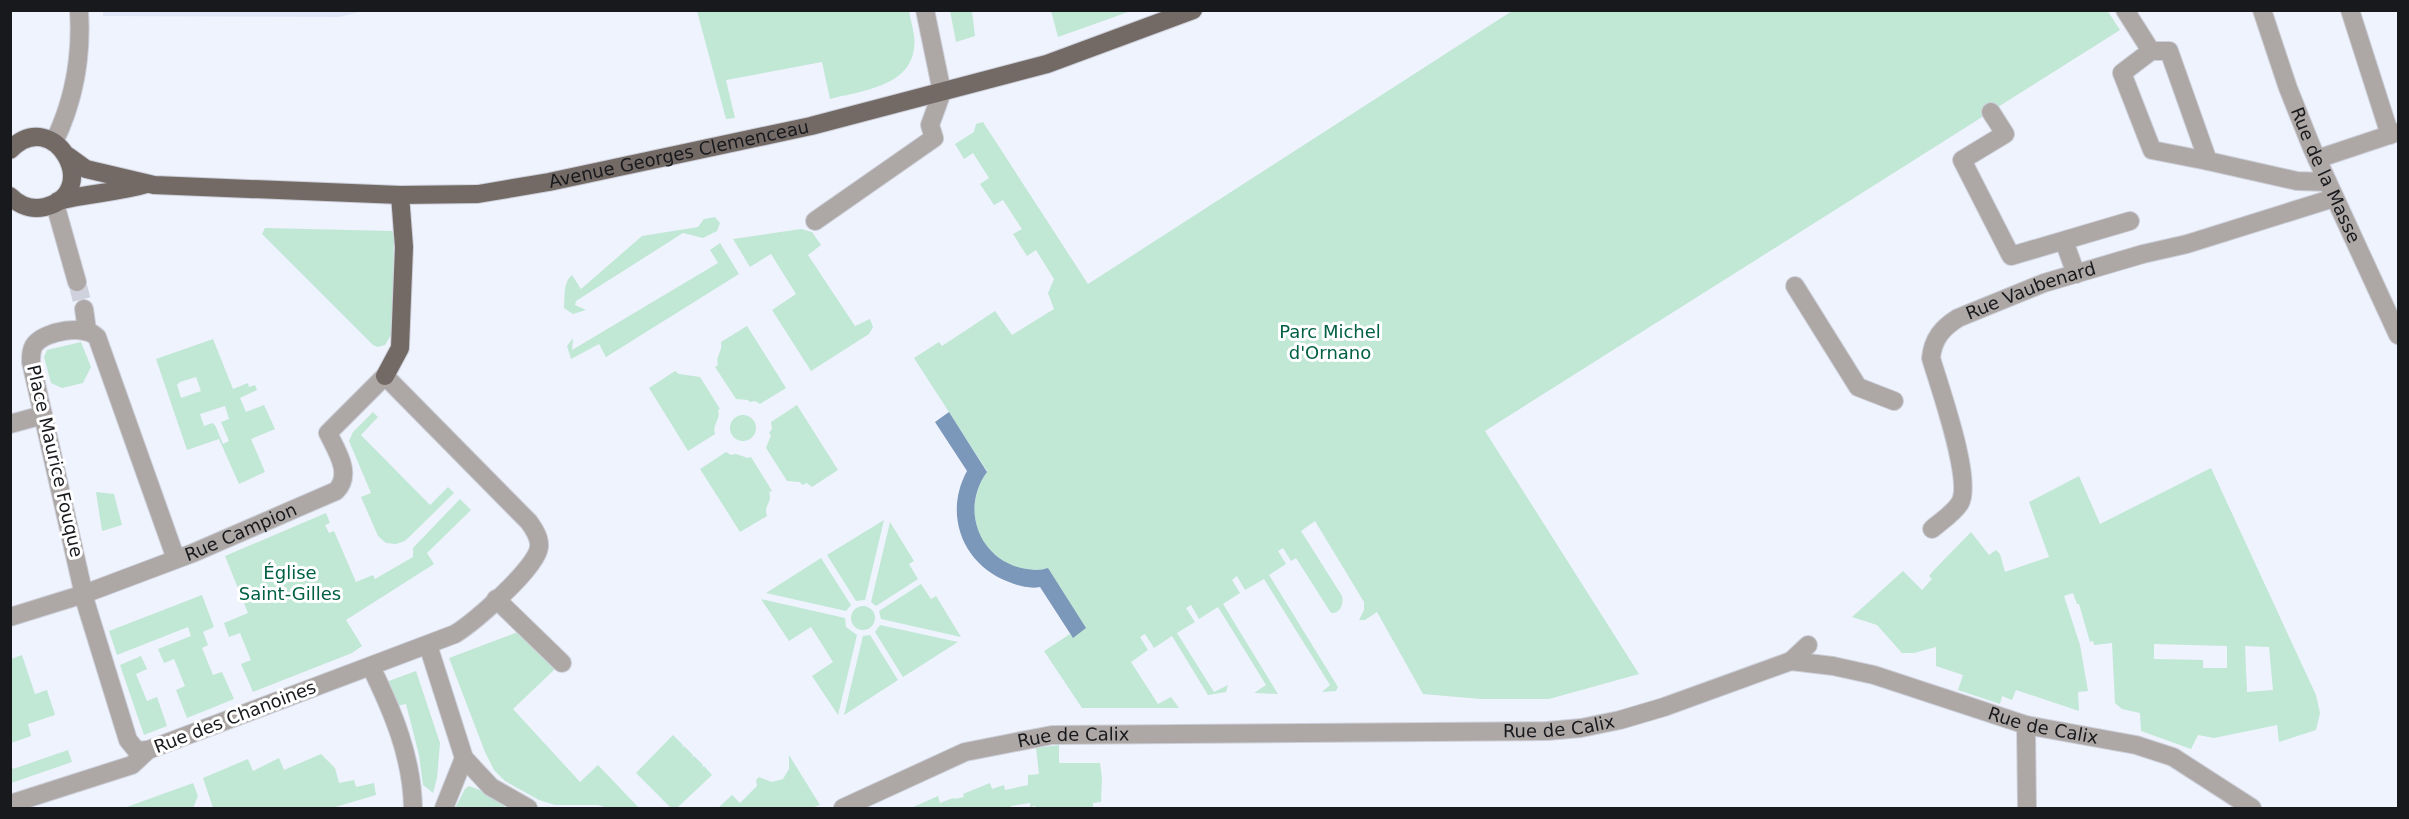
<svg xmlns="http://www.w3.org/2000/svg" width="2409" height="819" viewBox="0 0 2409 819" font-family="'DejaVu Sans',sans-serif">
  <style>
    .built { fill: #dfe6f8 }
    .green { fill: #c1e7d5; fill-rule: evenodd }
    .water { fill: #7b97ba }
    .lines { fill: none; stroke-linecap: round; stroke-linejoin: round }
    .minor-tunnel { stroke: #cfd2dc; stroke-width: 18; stroke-dasharray: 18 9; stroke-linecap: butt }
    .minor-casing { stroke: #cdd0da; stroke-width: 20 }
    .major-casing { stroke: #cdd0da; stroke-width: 20 }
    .minor { stroke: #ada8a6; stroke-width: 18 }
    .major { stroke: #736a66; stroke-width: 18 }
    .labels { text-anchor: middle; stroke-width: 6; stroke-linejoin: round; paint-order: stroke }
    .street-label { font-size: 18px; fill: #18191d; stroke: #fff }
    .park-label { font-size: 18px; fill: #006044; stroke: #fff }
  </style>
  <rect width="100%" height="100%" fill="#eff3fe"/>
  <path class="built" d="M103,11V10L363,11L340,17L103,16Z"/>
  <path class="green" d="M2107,10L2120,30L1485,431L1639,674L1549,699H1481L1423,694L1377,612L1365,620H1359L1364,610V602L1315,521L1301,531L1342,596C1344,604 1340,614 1331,613L1296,558L1291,561L1283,548L1278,551L1286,564L1269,575L1338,687L1336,691L1322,692L1330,685L1264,579L1245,590L1237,576L1232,580L1240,593L1223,604L1278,694L1254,693L1266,685L1218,607L1199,619L1191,605L1186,608L1195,622L1177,633L1214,692L1228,685L1226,692L1208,695L1172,636L1154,648L1145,634L1140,637L1148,650L1131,662L1158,704L1171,697L1179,708H1082L1044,651L1070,634L1072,637L1048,568C991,583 954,519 987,471L914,358L939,342L942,346L995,311L1012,335L1054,309L1048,293L1054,279L1036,250L1027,256L1013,234L1022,229L1003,200L994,205L980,184L989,178L973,153L964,159L955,144L974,132L976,124L983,122L1088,284L1512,11Z
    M697,11H909C911,23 916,36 914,48C910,87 860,91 830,99L822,62L726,80L735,118L726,119Z
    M950,11H972L975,36L956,42Z
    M1051,11V10L1131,11L1058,37Z
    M715,217L720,223L717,231L703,238L683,233L576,301L575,305L586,310L573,314L564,308C565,297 563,282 572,275L581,289L642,236L698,227L704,219Z
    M265,228L392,231L394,233L392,333L385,345L378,347L373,345L262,234Z
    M801,229L812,232L821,245L808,255L855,326L870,319L873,327L869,334L811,371L772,310L796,294L771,254L750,267L733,239Z
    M720,243L739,274L606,357L599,344L571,359L567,346L573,338L572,350L718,263L710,250Z
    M747,326L786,388L760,404L755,401L750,402L748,400L736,399L715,367L718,365C715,356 723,352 721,342Z
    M213,339L233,389L248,383L249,387L255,385L257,390L240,398L246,412L264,405L275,429L251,439L265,472L239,484L219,439L187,450L156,359ZM196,377L201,391L181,398L177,385L180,382ZM225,406L229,419L221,422L229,441L223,444L215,425L212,423L204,426L200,414Z
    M81,342L91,367L83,383L62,388L51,383L44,357L47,350Z
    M675,371L679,374L700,377L720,409L718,410C721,420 712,424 715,434L688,451L649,388Z
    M797,405L838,470L812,487L807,483L802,485L800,482L787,481L766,448L771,435L769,433L772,429L771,422Z
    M373,412L378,417L361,435L430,505L448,487L454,493L405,541L396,544L386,543L378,536L361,497L371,493L349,441L353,432Z
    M730 428a13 13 0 1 1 26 0a13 13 0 1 1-26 0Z
    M726,452L731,455L736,454L748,458L751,457L772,491L769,492C773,502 763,506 767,516L740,532L700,469Z
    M2211,468L2316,695L2320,713L2316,730L2279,742L2277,725L2214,738L2198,735L2191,749L2141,731L2140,713L2122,709L2115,703L2112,643L2094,645L2093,641L2090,642L2079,604H2077L2073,593L2064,596L2080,645L2088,691L2078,692L2079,711L2016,690L2012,700L2002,696L2000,704L1958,690L1963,675L1936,666V647L1914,653H1902L1877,625L1852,617L1903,571L1922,590L1932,579L1929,576L1934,570L1971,532L1989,555L1996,550L2000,554L2005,572L2049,557L2029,502L2079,476L2100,524ZM2154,644L2227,646V668H2203V660L2154,659ZM2245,646L2269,647L2273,690L2247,692Z
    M96,492L114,494L122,525L102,531Z
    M460,499L471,510L427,553L434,564L346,620L362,646L352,653L253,692L241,664L251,660L240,633L229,637L224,623L248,613L225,556L326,513L330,523L325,525L329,533L334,531L356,582L373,575L375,579L413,557V548Z
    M884,520L865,600L856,601L827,555Z
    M890,522L914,561L909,564L918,579L876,606L871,602Z
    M821,558L851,605L846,611L766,593Z
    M921,584L931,599L936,596L961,637L881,619L879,611Z
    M202,595L214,627L203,632L208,645L202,648L213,675L222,672L234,699L187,718L176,690L185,686L174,659L164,663L158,649L191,636L188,627L117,655L109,631Z
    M761,599L845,618L846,627L857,635L838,715L812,676L833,662L811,627L789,641Z
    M851 618a12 12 0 1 1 24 0a12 12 0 1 1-24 0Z
    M880,625L958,642L903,677L875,632Z
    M518,632L555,669L513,709L580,782L598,765L639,808H608L598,805H555L539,800L505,781L494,770L485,752L449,658Z
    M870,635L898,680L844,715L863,636Z
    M22,655L35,694L47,690L55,715L28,724L31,736L11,743V659Z
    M141,656L147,669L136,674L147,701L157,697L167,726L144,735L120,665Z
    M416,671L440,743L437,778L433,793L423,785L419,755L406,704L396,706L386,682Z
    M673,735L683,745L682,748L684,746L693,755L692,758L694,756L703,765L702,768L704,766L712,775L677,808H671L636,773Z
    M1059,745V763H1100L1102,778L1101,802L1093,803V808H1036L1035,806L1030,807V803L1011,806V808H911L938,796L940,803L953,798L954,799L964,797L963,794L990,783L992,789L1004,785L1005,790L1028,785V775L1039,774L1036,748Z
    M68,750L72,762L11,783V764L13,769Z
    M321,754L335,768L339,783L354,780L356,787L374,783L376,795L332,808H213L203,778L248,759L253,771L279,758L284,770Z
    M789,755L820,805L811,808H718L732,795L740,803L757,786L756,780L759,777L772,782L783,779L789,769Z
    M193,783L198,796L193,808H124Z
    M469,786L480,790L507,808H455L465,789Z"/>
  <path class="water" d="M949,412L987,472C961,507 977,557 1021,568C1031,570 1039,571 1048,568L1086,628L1073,638L1040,587C1030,589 1019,586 1009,582C963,565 943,515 967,471L935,422Z"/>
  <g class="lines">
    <path class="minor-tunnel" d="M77,282L84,309"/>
    <defs>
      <g id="minor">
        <path d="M2125,10L2151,51L2122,73L2152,150L2208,161"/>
        <path id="s1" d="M2262,10L2288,88L2312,148L2398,335"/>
        <path d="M2350,10L2390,135"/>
        <path d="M2151,51H2169L2208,161L2297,181L2327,182"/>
        <path d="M1991,112L2005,134L1962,160L2011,256L2130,221"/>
        <path d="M54,142C74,101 82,56 79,10"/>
        <path d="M2317,159L2398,132"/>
        <path d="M55,204L77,282"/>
        <path d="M815,221L934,138L930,125L942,92L925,10"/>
        <path d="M2064,241L2076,274"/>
        <path d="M1795,286L1858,387L1894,401"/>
        <path d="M84,309L87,330"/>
        <path d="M10,424L43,415"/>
        <path id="s2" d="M1932,529C1940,522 1954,513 1960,503C1973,480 1939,386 1931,358C1933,339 1942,328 1958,318L2044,283L2143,254L2187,244L2334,198"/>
        <path d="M496,599L562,663"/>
        <path id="s3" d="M10,617L84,594L193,553L336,491C353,474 336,450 328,433L385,376L529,522C534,529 540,538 539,547C537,568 474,622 455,634L148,750L132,765L10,804"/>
        <path d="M428,645L464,758L491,787L528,808"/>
        <path d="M1791,661L1808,645"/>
        <path d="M371,667C393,712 412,757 413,808"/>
        <path d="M2026,725L2027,808"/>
        <path d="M148,750L137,751L128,740L86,604L31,362C31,356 31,349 35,344C46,331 84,324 97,337L176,559"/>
        <path d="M444,808L464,758"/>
        <path id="s4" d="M843,808L965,752L1052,735L1547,731L1581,728L1620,720L1664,707L1791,661L1833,666L1874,675L2026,725L2136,745L2173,757L2252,808"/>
      </g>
      <g id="major">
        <path d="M10,150C54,104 104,193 45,207C32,210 20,206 10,196"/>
        <path id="s5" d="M68,156L86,169L154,185L400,195L478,194L549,182L811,126L1047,64L1193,10"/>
        <path d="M58,201C88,193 117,193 147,184"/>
        <path d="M385,376L400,348L404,247L400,195"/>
      </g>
    </defs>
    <use href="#minor" class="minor-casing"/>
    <use href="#major" class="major-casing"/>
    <use href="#minor" class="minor"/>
    <use href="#major" class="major"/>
  </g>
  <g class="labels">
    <g class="street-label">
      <text dy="6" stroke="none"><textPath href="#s5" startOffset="621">Avenue Georges Clemenceau</textPath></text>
      <text dy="6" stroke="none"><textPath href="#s1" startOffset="177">Rue de la Masse</textPath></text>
      <text dy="6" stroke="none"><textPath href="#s2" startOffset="316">Rue Vaubenard</textPath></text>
      <text transform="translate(55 461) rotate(77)" y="6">Place Maurice Fouque</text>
      <text dy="6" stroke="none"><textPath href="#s3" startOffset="246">Rue Campion</textPath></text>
      <text transform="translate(235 717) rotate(-21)" y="6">Rue des Chanoines</text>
      <text dy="6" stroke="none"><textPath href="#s4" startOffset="1234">Rue de Calix</textPath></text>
      <text dy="6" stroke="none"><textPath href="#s4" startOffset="730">Rue de Calix</textPath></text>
      <text dy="6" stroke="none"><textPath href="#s4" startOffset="244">Rue de Calix</textPath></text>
    </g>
    <g class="park-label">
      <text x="1330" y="338">Parc Michel<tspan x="1330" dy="21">d'Ornano</tspan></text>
      <text x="290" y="579">Église<tspan x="290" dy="21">Saint-Gilles</tspan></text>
    </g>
  </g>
  <rect width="2409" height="819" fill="none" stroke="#18191d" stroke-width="24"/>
</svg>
